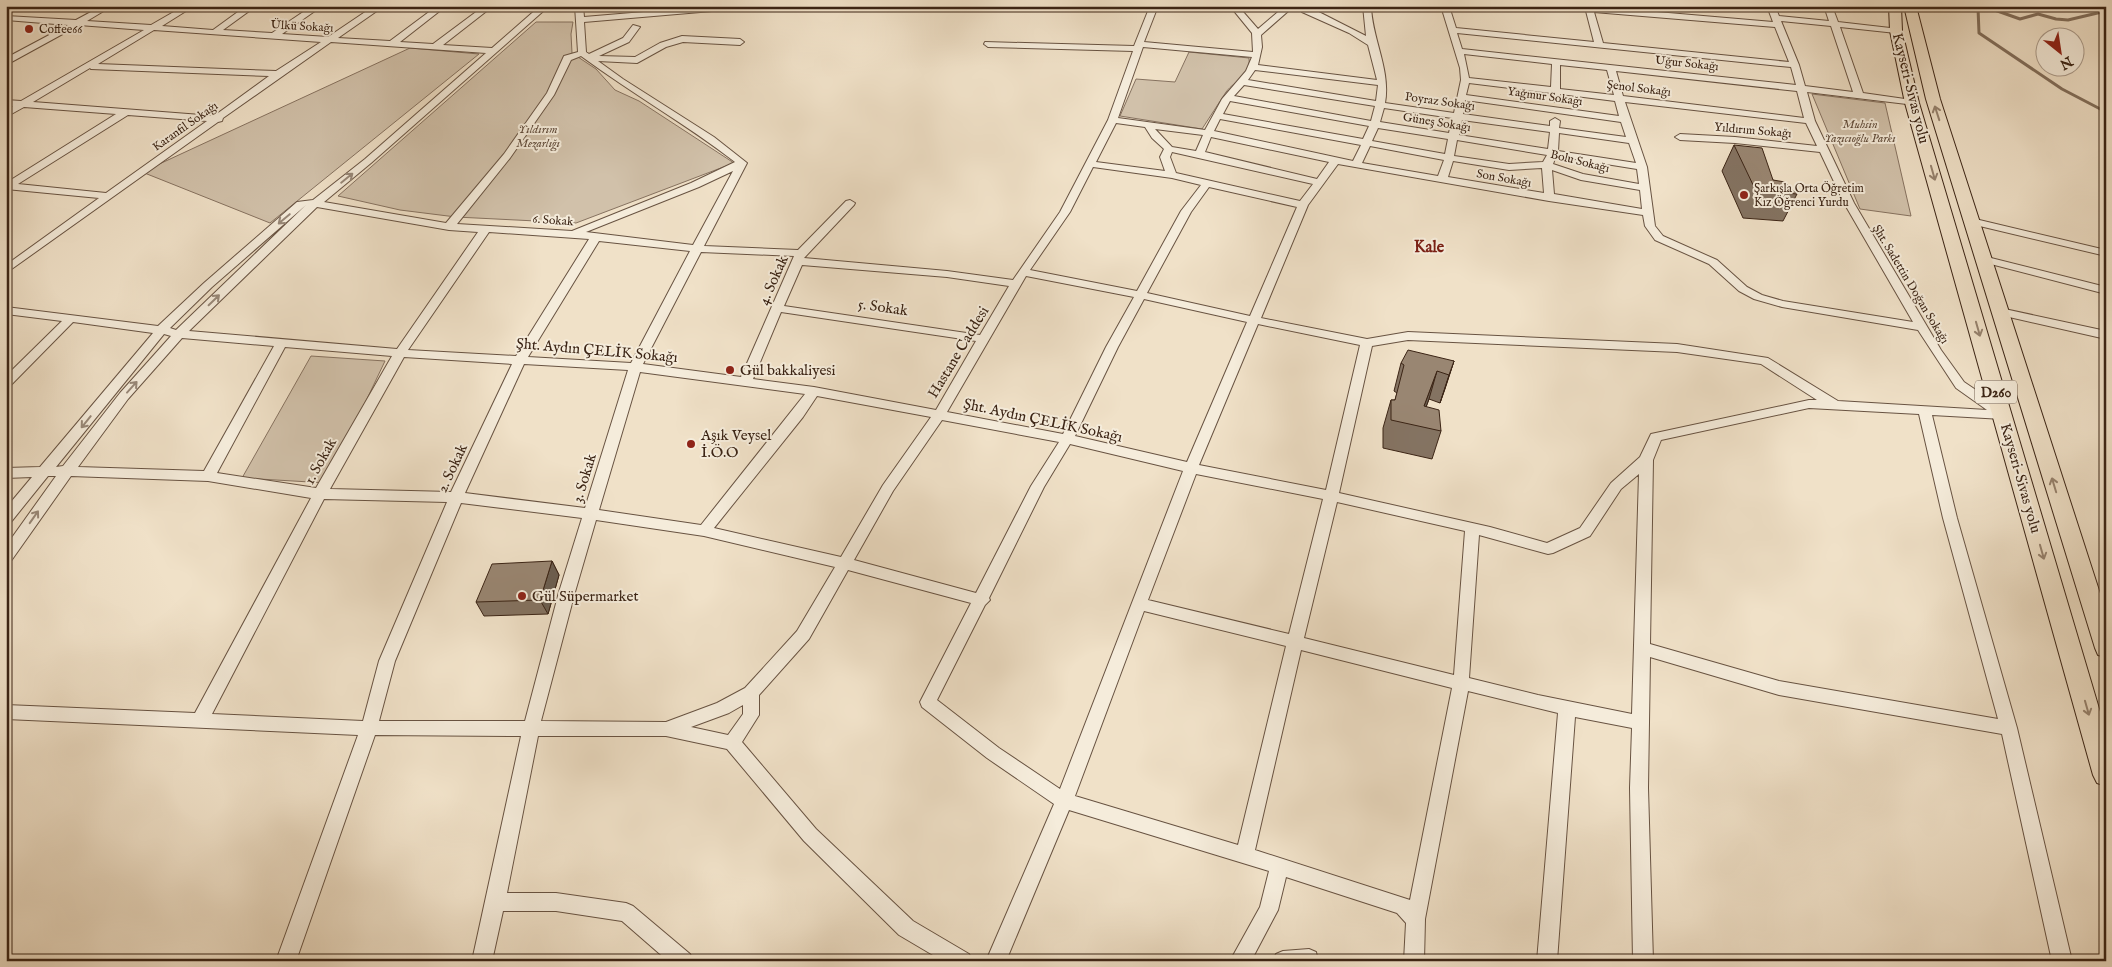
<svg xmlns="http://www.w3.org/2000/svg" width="2112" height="967" viewBox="0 0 2112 967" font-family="'IM FELL English',serif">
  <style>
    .green { fill: #d1c1aa; stroke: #867260 }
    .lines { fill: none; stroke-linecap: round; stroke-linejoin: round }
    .stream { stroke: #826f5c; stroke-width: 3 }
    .minor-casing { stroke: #685342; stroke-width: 2 }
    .highway-casing { stroke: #3b2415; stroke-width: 2 }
    .minor { fill: #f5ecdb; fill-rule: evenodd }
    .highway { fill: #f0e1c8; fill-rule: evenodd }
    .wall { fill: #847362; stroke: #3b2415 }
    .shaded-wall { fill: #6b5e50; stroke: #3b2415 }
    .building { fill: #998672; stroke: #3b2415 }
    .oneway { stroke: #96826e }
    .oneway2 { stroke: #988878 }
    .poi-dot { fill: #8f2418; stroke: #f5ecdb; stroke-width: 2 }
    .labels { text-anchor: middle; stroke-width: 4; stroke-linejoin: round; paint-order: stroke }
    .far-street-label { font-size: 12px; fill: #3b2415; stroke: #f5ecdb }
    .far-poi-label { font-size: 12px; fill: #3b2415; stroke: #f5ecdb; text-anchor: start }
    .far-park-label { font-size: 12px; font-style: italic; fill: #604b3a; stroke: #f5ecdb }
    .shield { fill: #f5ecdb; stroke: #736050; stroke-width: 1 }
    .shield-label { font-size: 14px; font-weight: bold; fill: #3b2415 }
    .street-label { font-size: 15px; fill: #3b2415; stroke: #f5ecdb }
    .poi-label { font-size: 15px; fill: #3b2415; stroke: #f5ecdb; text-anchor: start }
    .far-district-label { font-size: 16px; font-weight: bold; fill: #7a1f14; stroke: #f5ecdb }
  </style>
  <rect width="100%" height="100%" fill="#f0e1c8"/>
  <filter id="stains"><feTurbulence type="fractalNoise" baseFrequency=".004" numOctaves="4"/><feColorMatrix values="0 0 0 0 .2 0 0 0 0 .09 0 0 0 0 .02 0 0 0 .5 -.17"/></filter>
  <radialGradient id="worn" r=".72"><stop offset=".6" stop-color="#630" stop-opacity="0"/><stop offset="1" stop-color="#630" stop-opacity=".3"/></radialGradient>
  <path class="green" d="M536,22H573L571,34L572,53L596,69L615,90L639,101L734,163L576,223L456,217L400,210L338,196Z
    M410,48L479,54L270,223L142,172Z
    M1189,52L1249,58C1251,77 1235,80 1226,92C1218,104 1210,117 1202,129L1120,116L1136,79L1175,82Z
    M1812,94L1885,103L1911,216L1860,209Z
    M311,356L385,361L327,483L242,478Z"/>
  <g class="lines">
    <path class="stream" d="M2106,11L2068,20L2056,19L2038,14L2020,19L1989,8H1978L1979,33L2062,89L2106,112"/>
    <defs>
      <path id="minor" d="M11,6H22L6,14V9Z
        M102,6H112L87,21L151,25L184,6H194L162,26L213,30L246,6H256L223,30L272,33L312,6H322L282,34L328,37L374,6H384L338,38L390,41L437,6H446L400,42L433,44L484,6H493L443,45L492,48L540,6H549L371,163L324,202L446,223L504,154L547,93L564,56L578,52L575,6H583L584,17L715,6H751L747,8L584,22L586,52L589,54L623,38L633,25L640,27L629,42L599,56L635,57L660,43L682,36L740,39L744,42L740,45L683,42L666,47L637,63L598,61L623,79L714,137L747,163L704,246L798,250L846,201L850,200L855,203L854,205L804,258L947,271L1013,280L1060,212L1108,120L1133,51L988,47L984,44L985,42L1134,46L1150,6H1158L1144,42L1253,52L1252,33L1230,6H1238L1258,29L1285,6H1294L1261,35L1262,47L1258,65L1377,80L1368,45L1349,33L1302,12L1299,6H1307L1366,36L1363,6H1371C1372,39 1391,70 1385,103L1454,113L1461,80L1460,68L1441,6H1449L1456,28L1594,42L1586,11L1555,8L1551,6H1587L1773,22L1767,6H1775L1779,16L1829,21L1824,6H1832L1838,22L1899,29V33H1896L1840,27L1863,93L1912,100L1917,103L1915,105L1807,92L1815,121L1854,203L1941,350L1964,382L2007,411L2009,415L2003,419L1932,415L1957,518L2017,728L2072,961H2052L2002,734L1779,695L1650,657L1648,788L1653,961H1633L1630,788L1632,728L1575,717L1557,961H1537L1558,713L1468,691L1425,919L1424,961H1404L1406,923L1397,913L1286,877L1278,910L1251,961H1230L1260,907L1269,871L1069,810L1006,961H986L1054,804L987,758L922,707L920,702L971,603L848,570L809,639L759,695V715L742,742L816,829L913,921L969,954L972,961H943L899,935L804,841L727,749L666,736H538L507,893H556L626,903L633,906L690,954L693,961H668L622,921L556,911H503L492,961H472L521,736L375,735L296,961H276L358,735L6,719V705L195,713L311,498L208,481L71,476L11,561L6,562V546L56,476H48L11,522L6,523V508L32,477L6,478V468L40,467L153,333L73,322L10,386L6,387V376L62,321L6,314V307L158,326L204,283L297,202L313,200L365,159L486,53L331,42L223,118L222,121L218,122L6,273V265L99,198L6,189V183L116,114L24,107L6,117V110L13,106H6V100L21,101L144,30L79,25L6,65V58L68,25L6,20V16L76,20ZM1594,12L1775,27L1789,62L1603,43ZM1781,21L1831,26L1853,92L1805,86L1799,65ZM154,30L321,42L276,71L98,64ZM1457,33L1791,67L1796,85L1462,49ZM1143,47L1252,57L1246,71L1222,99L1205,130L1118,118ZM1464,54L1552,64L1551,87L1469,78ZM581,56C631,93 686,124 735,162L691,183L572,231L457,224L510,158L554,95L571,60ZM1560,65L1607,70L1614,95L1560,89ZM90,68L91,69L269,76L214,116L33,102ZM1255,70L1378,85L1376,101L1248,80ZM1616,71L1797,91L1804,118L1623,96ZM1469,83L1551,93L1550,99L1555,102L1560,99V94L1615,101L1619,116L1466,95ZM1244,85L1375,106L1371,121L1234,96ZM1465,100L1621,122L1626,137L1559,128L1560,121L1555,118L1550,121V126L1463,114ZM1230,101L1369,126L1363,139L1223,114ZM1625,102L1806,123L1817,146L1735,137L1680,134L1675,137L1680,140L1735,143L1820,152L1844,203L1913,322L1783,301L1762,295L1747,287L1717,260L1663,236L1655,226L1647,167ZM1384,108L1452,118L1449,133L1380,122ZM128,115L207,121L106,193L18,184ZM1220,119L1361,145L1353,161L1214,131ZM1462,120L1550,132L1548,149L1459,135ZM1116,123L1145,127L1152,138L1164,149L1160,157L1165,171L1096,162ZM1378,128L1448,139L1445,154L1372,141ZM1155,129L1203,135L1196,151L1172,147ZM1559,133L1629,143L1636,163L1558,151ZM1211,137L1329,162L1317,179L1205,152ZM1457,140L1547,155L1543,162L1509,164L1461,157L1454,156ZM1370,146L1444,160L1438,176L1362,163ZM1172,152L1313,184L1300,201L1176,173L1170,157ZM1556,156L1637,169L1639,184L1583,174L1553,164ZM1453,161L1509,170L1542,168L1544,193L1448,177ZM1338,164L1549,201L1643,215L1645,226L1655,240L1709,264L1739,291L1754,299L1782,307L1918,330L1956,388L1987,410L1838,401L1768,358L1677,344L1408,332L1367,339L1261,318L1308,205ZM1093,167L1172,178L1201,185L1181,211L1137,291L1030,270L1070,212ZM1552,170L1581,180L1640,190L1642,209L1554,194ZM733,171L693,245L586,232L699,187ZM1209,187L1297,207L1250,316L1147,293L1191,212ZM306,205L176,330L170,328L212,287ZM317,207L449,230L478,232L397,349L189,331ZM489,232L589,239L516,356L408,350ZM599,241L690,251L631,363L528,357ZM701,252L794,256L741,377L643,364ZM802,265L947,277L1009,286L980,335L784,306ZM1026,276L1134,297L1106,347L1063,434L947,412ZM1144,299L1247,322L1187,462L1075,436L1118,347ZM781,312L976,341L936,410L814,387L753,379ZM1258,324L1360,345L1326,490L1199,465ZM164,334L171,336L120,393L63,466L56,467ZM182,338L274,346L204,471L78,467L128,399ZM1408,340L1677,352L1761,364L1817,400H1809L1651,434L1640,457L1611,483L1580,528L1547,543L1490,527L1339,493L1372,346ZM285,347L392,356L316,488L217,473ZM404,357L512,364L451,492L330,489ZM524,364L628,370L585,508L465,493ZM640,372L805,394L701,525L599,510ZM817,396L931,417L883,485L841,557L714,528L803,417ZM1809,408L1919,414L1943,518L1998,719L1779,681L1650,644L1653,460L1661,440ZM942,420L1059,442L1031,486L976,593L854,560L893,491ZM1070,444L1183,471L1060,789L999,748L937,700L985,605L990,600L989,598L1044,487ZM1196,474L1323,499L1289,634L1148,600ZM1639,474L1632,714L1538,695L1469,678L1479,535L1548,554L1553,553L1590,536L1621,489ZM324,499L447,502L379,661L363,721L212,714ZM1337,502L1465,531L1454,675L1304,638ZM461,503L582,518L559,592L525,721H379L395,661ZM596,520L704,536L835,567L797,631L745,688L717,703L666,722L541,721L575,592ZM1144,611L1286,646L1238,845L1075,796ZM1301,650L1452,688L1410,900L1255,850ZM743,705V714L728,735L691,727L729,713Z
        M1971,218L2106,250V256L1967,223L1966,221L1967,219Z
        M1983,256L2106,287V294L1979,261L1977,259Z
        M2000,308L2106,331V339L1996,314L1994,312Z
        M1309,949L1316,952L1318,961H1273L1276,954L1283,951Z"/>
      <path id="highway" d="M1889,6H1901L1902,31L1919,103L2106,732V786L2097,783L2093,775L1905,103L1890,31Z
        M1904,6H1916L1940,99L2106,612V657L2098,655L2095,648L1926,99Z"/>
    </defs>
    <use href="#minor" class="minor-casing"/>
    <use href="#highway" class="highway-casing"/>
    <use href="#minor" class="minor"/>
    <use href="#highway" class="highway"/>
  </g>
  <path class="wall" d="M1734,145L1773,180L1797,194L1783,221L1743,218L1722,171Z
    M1454,361L1440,403L1429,399L1426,407L1441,431L1432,459L1383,448V428L1391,400H1395L1397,393L1394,391L1401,363Z
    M552,561L559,575L548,614L484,616L476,602Z"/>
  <path class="shaded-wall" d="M1454,361L1445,389L1440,403L1449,375Z
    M1437,371L1429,399L1419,426L1424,406Z
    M552,561L559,575L548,614L540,600Z"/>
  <path class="building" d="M1734,145L1762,148L1773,180L1785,182L1797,194L1756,191Z
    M1408,350L1454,361L1449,375L1437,371L1424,406L1439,410L1441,431L1391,420V400H1395L1404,365L1401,363Z
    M552,561L540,600L476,602L492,564Z"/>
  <defs><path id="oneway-shaft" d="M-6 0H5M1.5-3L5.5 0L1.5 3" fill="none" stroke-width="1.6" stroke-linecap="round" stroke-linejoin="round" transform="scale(1.25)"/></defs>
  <g class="oneway">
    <use href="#oneway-shaft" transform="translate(1937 113) rotate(-108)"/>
    <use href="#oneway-shaft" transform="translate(1933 173) rotate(74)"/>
    <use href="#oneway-shaft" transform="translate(1978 329) rotate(74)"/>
    <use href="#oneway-shaft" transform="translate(2054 485) rotate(-107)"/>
    <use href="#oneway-shaft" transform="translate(2042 552) rotate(74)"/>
    <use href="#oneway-shaft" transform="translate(2087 708) rotate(74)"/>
  </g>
  <g class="oneway2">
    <use href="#oneway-shaft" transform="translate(347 178) rotate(-39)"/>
    <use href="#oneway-shaft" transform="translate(284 219) rotate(140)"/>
    <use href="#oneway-shaft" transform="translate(214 300) rotate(-44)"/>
    <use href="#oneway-shaft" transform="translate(132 387) rotate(-48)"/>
    <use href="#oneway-shaft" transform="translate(86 422) rotate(129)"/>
    <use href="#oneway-shaft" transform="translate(34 517) rotate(-55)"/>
  </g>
  <g class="poi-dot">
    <circle cx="29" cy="29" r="5"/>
    <circle cx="1744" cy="195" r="5"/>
    <circle cx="730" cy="370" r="5"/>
    <circle cx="691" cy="444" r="5"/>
    <circle cx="522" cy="596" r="5"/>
  </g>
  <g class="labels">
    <g class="far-street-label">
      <text transform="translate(302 26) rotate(3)" y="4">Ülkü Sokağı</text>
      <text transform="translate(1687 63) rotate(6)" y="4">Uğur Sokağı</text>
      <text transform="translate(1639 88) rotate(7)" y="4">Şenol Sokağı</text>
      <text transform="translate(1545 96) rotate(8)" y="4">Yağmur Sokağı</text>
      <text transform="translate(1440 101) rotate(8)" y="4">Poyraz Sokağı</text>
      <text transform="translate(1437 122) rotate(9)" y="4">Güneş Sokağı</text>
      <text transform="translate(185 126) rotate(-35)" y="4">Karanfil Sokağı</text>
      <text transform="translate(1753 130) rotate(5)" y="4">Yıldırım Sokağı</text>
      <text transform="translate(1580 161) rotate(14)" y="4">Bolu Sokağı</text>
      <text transform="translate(1504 178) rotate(10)" y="4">Son Sokağı</text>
      <text transform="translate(553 220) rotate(4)" y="4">6. Sokak</text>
      <text transform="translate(1911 284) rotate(59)" y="4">Şht. Sadettin Doğan Sokağı</text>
    </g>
    <g class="far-poi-label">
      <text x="39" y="33">Coffee66</text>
      <text x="1754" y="192">Şarkışla Orta Öğretim<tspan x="1754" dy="14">Kız Öğrenci Yurdu</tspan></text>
    </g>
    <g class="far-park-label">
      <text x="1860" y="128">Muhsin<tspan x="1860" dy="14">Yazıcıoğlu Parkı</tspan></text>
      <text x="538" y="133">Yıldırım<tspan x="538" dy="14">Mezarlığı</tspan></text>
    </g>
    <rect class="shield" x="1975" y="380.5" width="42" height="23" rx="4"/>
    <g class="shield-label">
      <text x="1996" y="397">D260</text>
    </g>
    <g class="street-label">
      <text transform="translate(1911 88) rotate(76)" y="5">Kayseri-Sivas yolu</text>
      <text transform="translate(773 280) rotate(-66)" y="5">4. Sokak</text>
      <text transform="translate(883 307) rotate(8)" y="5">5. Sokak</text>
      <text transform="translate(597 350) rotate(5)" y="5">Şht. Aydın ÇELİK Sokağı</text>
      <text transform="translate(958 352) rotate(-59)" y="5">Hastane Caddesi</text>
      <text transform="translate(1043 420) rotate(12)" y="5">Şht. Aydın ÇELİK Sokağı</text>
      <text transform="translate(320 461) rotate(-61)" y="5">1. Sokak</text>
      <text transform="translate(452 468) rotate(-65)" y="5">2. Sokak</text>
      <text transform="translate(584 478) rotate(-73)" y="5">3. Sokak</text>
      <text transform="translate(2021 478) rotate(74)" y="5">Kayseri-Sivas yolu</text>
    </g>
    <g class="poi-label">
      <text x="740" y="375">Gül bakkaliyesi</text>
      <text x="701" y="440">Aşık Veysel<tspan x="701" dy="17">İ.Ö.O</tspan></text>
      <text x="532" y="601">Gül Süpermarket</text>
    </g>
    <g class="far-district-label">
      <text x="1429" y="252">Kale</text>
    </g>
  </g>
  <rect width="2112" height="967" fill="none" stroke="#f0e1c8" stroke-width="25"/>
  <rect x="8" y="8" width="2097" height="952" fill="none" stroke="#3b2415" stroke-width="2.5"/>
  <rect x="12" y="12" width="2087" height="942" fill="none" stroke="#3b2415"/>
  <g transform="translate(2060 52) rotate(150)"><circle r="24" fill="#f5ecdb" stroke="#ab9c8c"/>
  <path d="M0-4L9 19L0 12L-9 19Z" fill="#8f2418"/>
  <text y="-8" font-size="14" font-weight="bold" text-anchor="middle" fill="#3b2415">N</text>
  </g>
  <rect width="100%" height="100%" filter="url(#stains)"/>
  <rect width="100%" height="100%" fill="url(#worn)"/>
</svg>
